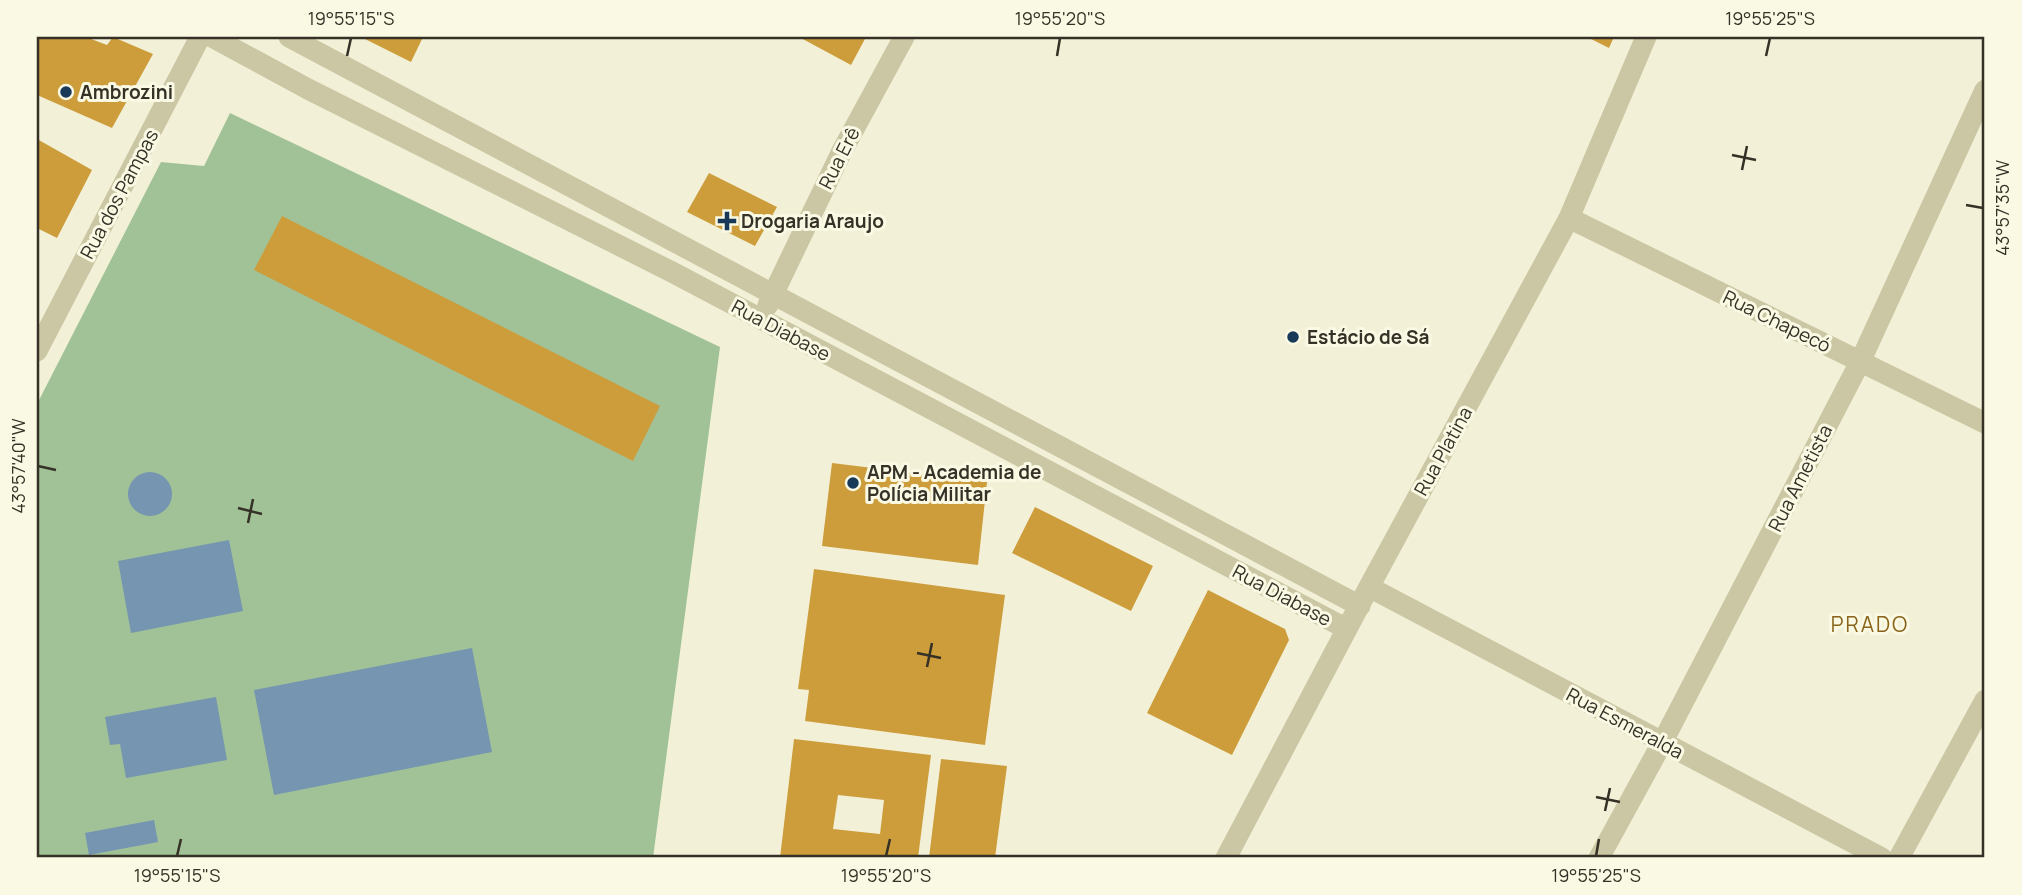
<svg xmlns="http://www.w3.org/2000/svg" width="2022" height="895" viewBox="0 0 2022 895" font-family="Manrope,sans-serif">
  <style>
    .green { fill: #a1c297 }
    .water { fill: #7595b1 }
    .building { fill: #cd9d3b; fill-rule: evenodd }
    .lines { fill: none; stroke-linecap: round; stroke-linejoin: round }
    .minor { stroke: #cbc6a3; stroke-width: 21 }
    .ticks { fill: none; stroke: #353126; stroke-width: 2.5 }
    .poi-dot { fill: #193959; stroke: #faf9e4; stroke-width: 2.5 }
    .labels { text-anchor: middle; stroke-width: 6; stroke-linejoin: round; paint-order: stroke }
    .poi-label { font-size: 19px; font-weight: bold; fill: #353126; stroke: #faf9e4; text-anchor: start }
    .street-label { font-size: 19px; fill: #353126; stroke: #faf9e4 }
    .neighbourhood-label { font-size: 21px; letter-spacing: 2px; fill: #89641a; stroke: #faf9e4 }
    .neatline { fill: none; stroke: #353126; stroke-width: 2.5 }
    .ticks-label { font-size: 18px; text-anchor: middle; fill: #353126 }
  </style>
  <rect width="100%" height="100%" fill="#f2f1d8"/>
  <path class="green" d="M230,113L720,347L653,858H37V404L161,162L204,166Z"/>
  <path class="water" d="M128 494a22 22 0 1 1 44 0a22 22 0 1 1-44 0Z
    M229,540L243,611L131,633L118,561Z
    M472,648L492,752L274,795L254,690Z
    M216,697L227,760L126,778L120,744L110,745L105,717Z
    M154,820L158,842L89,855L85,833Z"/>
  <path class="building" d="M37,37H86L107,45L113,37L153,54L112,128L37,95Z
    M361,37H423L411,62Z
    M799,37H866L851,65Z
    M1587,37H1614L1609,48Z
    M37,139L92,170L57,238L37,228Z
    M709,173L777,207L755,246L687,212Z
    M282,216L660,406L633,461L254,270Z
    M832,463L987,482L978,565L822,546Z
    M1035,507L1153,566L1131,611L1012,553Z
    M814,569L1005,595L985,745L805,721L809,690L798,689Z
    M1208,590L1285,629L1289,640L1232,755L1147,713Z
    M794,739L931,755L918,858H780ZM838,795L884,800L880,834L833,829Z
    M941,759L1007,766L995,858H929Z"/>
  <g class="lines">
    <path class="minor" d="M212,37L308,89L672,272L1347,629
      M289,37L1360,606
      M1569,218L1985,423
      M768,305L842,151L904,37
      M37,351L200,37
      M1369,587L1882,858
      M1226,858L1369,587L1569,218L1646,37
      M1599,858L1662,743L1860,362L1985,90
      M1899,858L1985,700"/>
  </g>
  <path class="ticks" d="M347,56L351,38M1057,56L1060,38M1766,56L1770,38M1732,155L1756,160M1742,170L1747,146M1966,205L1983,208M38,466L56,470M238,508L262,514M248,523L253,499M917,653L941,658M927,667L932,643M1596,797L1620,802M1605,811L1610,788M177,856L181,839M886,856L890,839M1596,856L1599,839"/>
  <g class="poi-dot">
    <circle cx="66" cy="92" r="7"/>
    <path d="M723.5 210.5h7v7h7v7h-7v7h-7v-7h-7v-7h7z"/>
    <circle cx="1293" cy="337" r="7"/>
    <circle cx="853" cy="483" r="7"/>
  </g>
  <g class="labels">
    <g class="poi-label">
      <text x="80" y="99">Ambrozini</text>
      <text x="741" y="228">Drogaria Araujo</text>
      <text x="1307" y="344">Estácio de Sá</text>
      <text x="867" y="479">APM - Academia de<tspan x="867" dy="22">Polícia Militar</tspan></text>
    </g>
    <g class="street-label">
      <text transform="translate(839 158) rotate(-63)" y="7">Rua Erê</text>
      <text transform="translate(119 194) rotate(-62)" y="7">Rua dos Pampas</text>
      <text transform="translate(1777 321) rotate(26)" y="7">Rua Chapecó</text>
      <text transform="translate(781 330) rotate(28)" y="7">Rua Diabase</text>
      <text transform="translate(1443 451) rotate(-61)" y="7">Rua Platina</text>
      <text transform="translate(1800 478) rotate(-63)" y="7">Rua Ametista</text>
      <text transform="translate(1282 595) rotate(28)" y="7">Rua Diabase</text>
      <text transform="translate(1625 723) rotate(28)" y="7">Rua Esmeralda</text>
    </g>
    <g class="neighbourhood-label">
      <text x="1870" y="632">PRADO</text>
    </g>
  </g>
  <rect width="2022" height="895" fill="none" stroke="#faf9e4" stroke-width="77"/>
  <rect x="38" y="38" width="1945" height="818" class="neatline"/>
  <g class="ticks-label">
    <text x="351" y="25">19°55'15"S</text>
    <text x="1060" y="25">19°55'20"S</text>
    <text x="1770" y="25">19°55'25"S</text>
    <text transform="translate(2003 208) rotate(-90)" y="6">43°57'35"W</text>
    <text transform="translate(19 466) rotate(-90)" y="6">43°57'40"W</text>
    <text x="177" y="882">19°55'15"S</text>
    <text x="886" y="882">19°55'20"S</text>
    <text x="1596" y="882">19°55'25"S</text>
  </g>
</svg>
